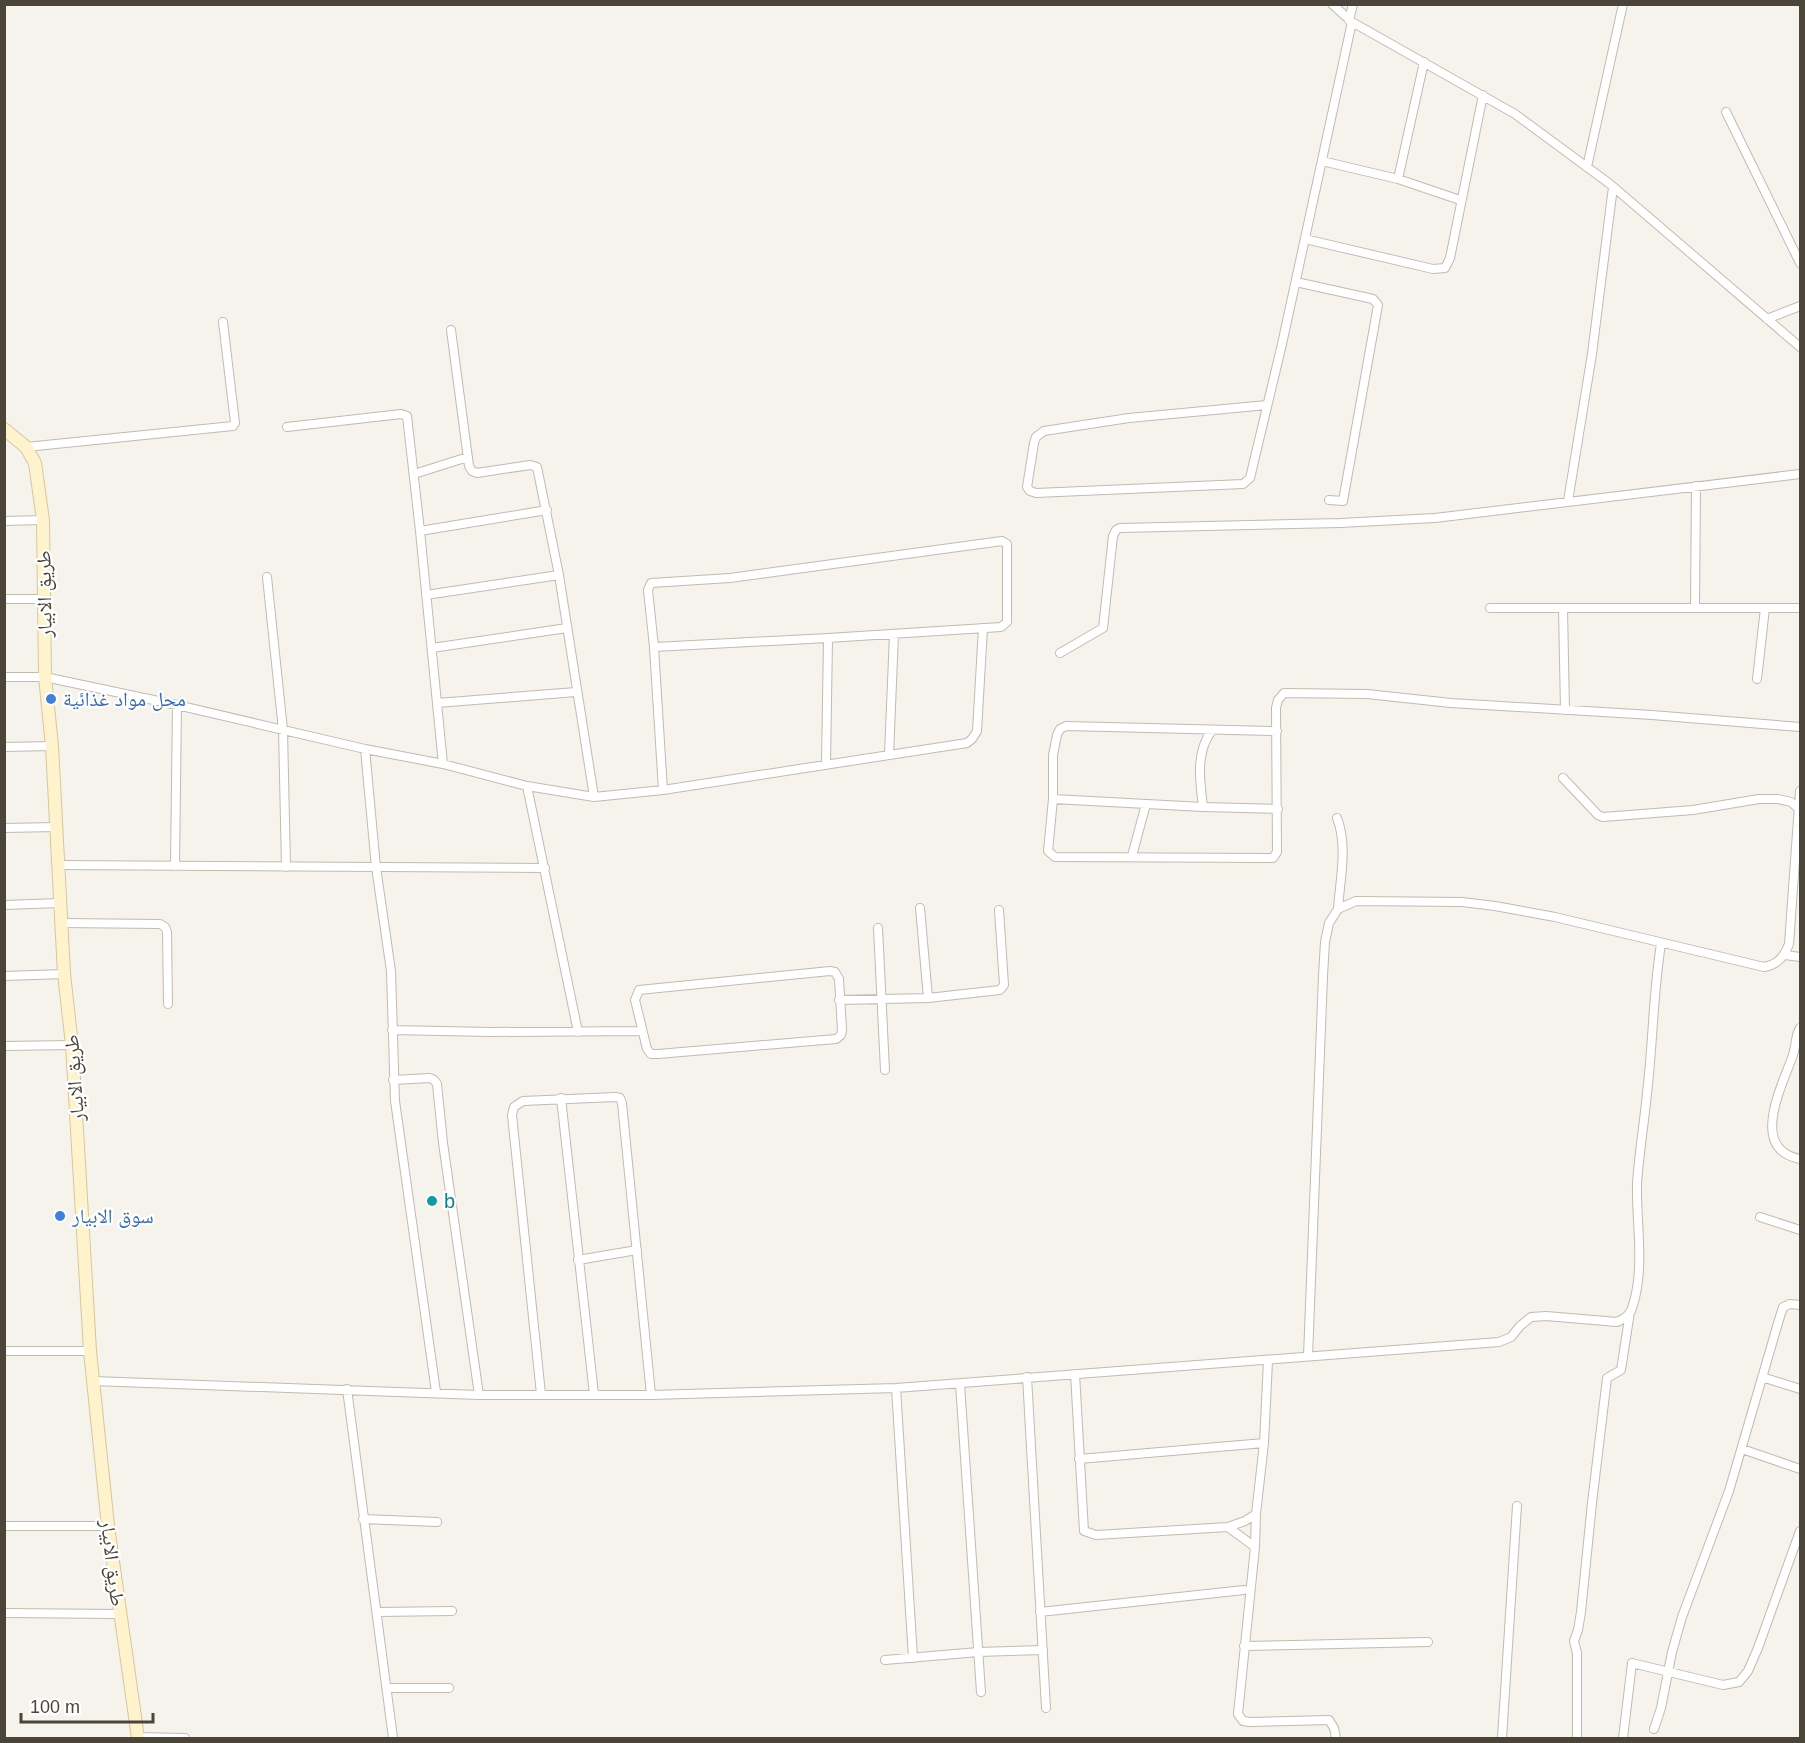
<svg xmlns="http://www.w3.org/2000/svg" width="1805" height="1743" viewBox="0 0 1805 1743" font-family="Arial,'Noto Naskh Arabic',sans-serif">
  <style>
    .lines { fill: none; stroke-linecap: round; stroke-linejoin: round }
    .minor-casing { stroke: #c2bbae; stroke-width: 10 }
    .secondary-casing { stroke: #d6c79b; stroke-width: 14 }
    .minor { stroke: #fff; stroke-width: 8 }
    .secondary { stroke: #fff3cd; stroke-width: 12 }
    .shop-dot { fill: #3f7fe0; stroke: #fff; stroke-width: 2 }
    .culture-dot { fill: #0f9aa8; stroke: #fff; stroke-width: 2 }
    .labels { text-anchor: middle; stroke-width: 4.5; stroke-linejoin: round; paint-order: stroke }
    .street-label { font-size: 20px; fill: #4b4439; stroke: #fff }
    .shop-label { font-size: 20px; fill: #366cbe; stroke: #fff; text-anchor: start }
    .culture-label { font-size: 20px; fill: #0d838f; stroke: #fff; text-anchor: start }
  </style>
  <rect width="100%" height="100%" fill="#f6f3ec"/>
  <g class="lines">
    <defs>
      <path id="minor" d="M1332,4L1352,22L1515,114L1610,184L1800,347
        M1349,20L1353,4
        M1726,112L1800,263
        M1322,161L1398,179L1460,200
        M1587,167L1623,4
        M1398,179L1424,62
        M1305,239L1433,269L1445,268L1450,258L1483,95
        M1296,282L1373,299L1378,305L1343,501L1329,500
        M1767,319L1800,306
        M451,330L469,466L472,471L477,473L530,465L537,467L559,575L594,797
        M1267,405L1129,418L1044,431L1036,437L1034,443L1027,487L1030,491L1036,493L1243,484L1250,478L1282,344L1352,22
        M287,427L401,414L407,416L420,531L443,764
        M26,447L233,426L235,423L223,322
        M414,474L468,457
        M1568,501L1592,354L1613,187
        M4,521L43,520
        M420,531L547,510
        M267,577L283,730L286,867
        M426,595L559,575
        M4,599H44
        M1490,608H1800
        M1563,608L1565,710
        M1695,608L1696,486
        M654,647L828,638L1001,627L1007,622V544L1002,541L730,578L651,583L648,590L654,647L663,790
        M432,648L567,628
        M1060,653L1103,628L1113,536L1116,530L1120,528L1340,523L1435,518L1800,474
        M4,677H45L177,705L365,749L443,764L527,786L594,797L663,790L967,743L972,739L977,731L983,628
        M1757,679L1765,608
        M437,703L576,692
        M1277,731L1066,726L1060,729L1057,735L1053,755V799L1048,851L1055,857L1273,858L1277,852L1276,708L1278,700L1284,693L1367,694L1451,703L1652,715L1800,727
        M4,747L52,746
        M365,749L376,867L391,971L395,1101L436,1392
        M889,755L894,634
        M826,765L828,638
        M1563,778L1598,815L1603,817L1693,810L1759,799H1778L1791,802L1799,809
        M527,786L578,1032
        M1053,799L1203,807L1278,809
        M1203,807C1200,781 1195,753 1212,730
        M1337,818C1348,846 1340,879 1338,909
        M4,828L56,827
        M1132,856L1146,804
        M58,865L545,868
        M175,866L177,705
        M4,905L60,903
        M920,908L928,998
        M61,923L160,924L165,927L167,932L168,1004
        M878,928L885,1070
        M1785,955L1800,957
        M830,971L835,972L839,979L842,1030L841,1035L836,1039L658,1054H651L647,1049L635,1000L639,990Z
        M4,976L64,974
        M839,1000L928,998L1000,990L1004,985L999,910
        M1800,1028C1795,1036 1796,1046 1793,1055C1783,1084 1748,1149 1800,1159
        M392,1030L491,1032L642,1031
        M4,1046L72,1045
        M393,1080L430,1078L434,1080L437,1084L443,1143L479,1395
        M561,1098L594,1394
        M1760,1217L1800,1230
        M578,1260L637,1250
        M4,1351H90
        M1308,1356L1323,976L1325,942L1329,923L1338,909L1356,901L1462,902L1495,906L1555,917L1764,967C1778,964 1784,957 1789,944L1800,791
        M1268,1361L1264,1443L1256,1514L1255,1547L1238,1714L1243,1721L1250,1722L1329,1720L1334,1728L1336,1738
        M1075,1374L1084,1531L1096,1535L1228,1527L1245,1521L1256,1514
        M1027,1377L1046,1708
        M1762,1377L1800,1389
        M93,1381L479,1395H651L896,1388L1499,1342L1511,1337L1520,1326L1531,1317L1546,1316L1617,1322C1623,1319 1628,1317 1631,1311C1646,1271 1636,1225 1637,1184C1639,1154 1644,1124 1647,1093C1653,1044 1653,993 1661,944
        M960,1384L981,1692
        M896,1388L913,1658
        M347,1389L393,1738
        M541,1394L512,1115L514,1107L523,1101L615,1097L620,1098L622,1103L651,1395
        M1742,1449L1800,1469
        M1079,1459L1264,1443
        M363,1519L437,1522
        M4,1526H108
        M1228,1527L1255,1547
        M378,1612L452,1611
        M1040,1612L1244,1590
        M4,1613L119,1614
        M1244,1646L1428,1642
        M885,1660L978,1652L1043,1650
        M387,1688H449
        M1654,1729L1661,1708L1672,1652L1682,1617L1729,1491L1778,1323L1783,1307L1790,1304L1800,1305
        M138,1737L185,1738
        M1502,1738L1517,1506
        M1577,1738V1653L1574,1641L1578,1630L1581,1612L1592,1503L1607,1378L1621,1370L1630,1312
        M1623,1738L1632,1663L1723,1685L1739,1682L1748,1671L1758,1648L1800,1531"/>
      <path id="secondary" d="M4,429L26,447L35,463L43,520L45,677L52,746L64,974L72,1045L90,1351L108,1526L138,1738"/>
    </defs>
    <use href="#minor" class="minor-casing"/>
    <use href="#secondary" class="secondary-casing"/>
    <use href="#minor" class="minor"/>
    <use href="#secondary" class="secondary"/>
  </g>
  <g class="shop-dot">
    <circle cx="51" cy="699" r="6"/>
    <circle cx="60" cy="1216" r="6"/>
  </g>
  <circle class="culture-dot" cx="432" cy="1201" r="6"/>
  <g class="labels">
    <g class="street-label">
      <text transform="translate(44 594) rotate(-91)" y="7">طريق الابيار</text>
      <text transform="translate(74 1078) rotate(-94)" y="7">طريق الابيار</text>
      <text transform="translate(113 1563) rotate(83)" y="7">طريق الابيار</text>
    </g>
    <g class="shop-label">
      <text x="63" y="706">محل مواد غذائية</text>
      <text x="72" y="1223">سوق الابيار</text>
    </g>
    <g class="culture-label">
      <text x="444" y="1208">b</text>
    </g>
  </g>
  <rect width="1805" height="1743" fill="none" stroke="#4b4439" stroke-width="12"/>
  <path d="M21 1713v9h132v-9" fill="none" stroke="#4b4439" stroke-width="3"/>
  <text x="30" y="1713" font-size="18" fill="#4b4439" stroke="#ffffff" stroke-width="4.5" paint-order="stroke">100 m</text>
</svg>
